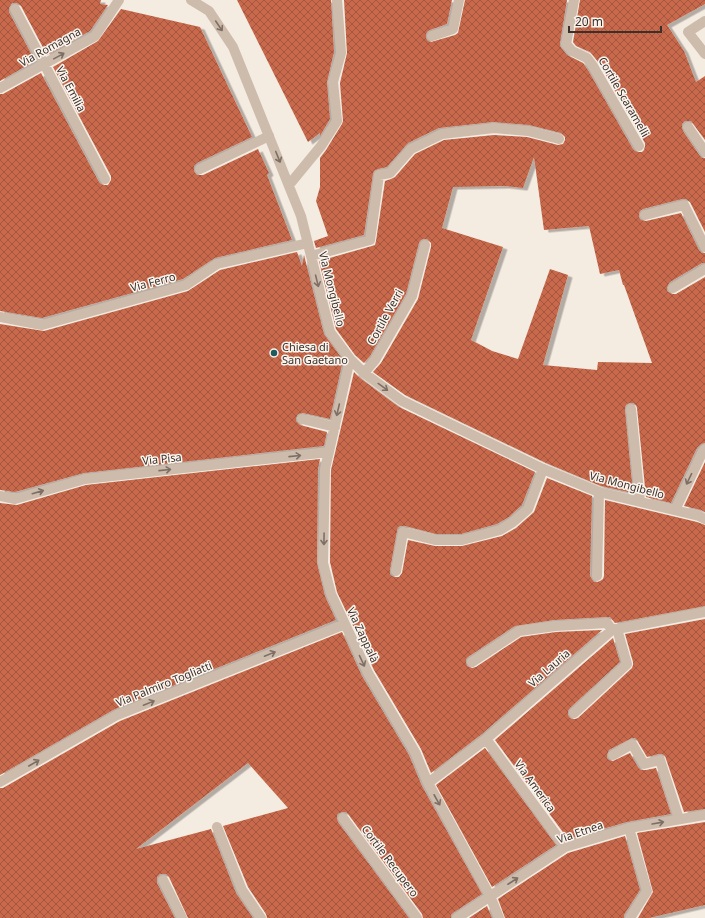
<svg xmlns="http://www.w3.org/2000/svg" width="705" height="918" viewBox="0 0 705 918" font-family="'Noto Sans',sans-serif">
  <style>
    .building { fill: url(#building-cross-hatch); fill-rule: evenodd; filter: url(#shadow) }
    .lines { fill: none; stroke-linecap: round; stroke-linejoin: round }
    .pedestrian { stroke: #cdbbac; stroke-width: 10 }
    .minor { stroke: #cdbbac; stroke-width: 10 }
    .oneway { stroke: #7d6f65 }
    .poi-dot { fill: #1f5a5e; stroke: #fbf5ee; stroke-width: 1.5 }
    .labels { text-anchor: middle; stroke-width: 3; stroke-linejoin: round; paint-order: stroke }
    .street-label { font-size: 11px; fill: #3b302b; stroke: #fbf5ee }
    .poi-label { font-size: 11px; fill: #3b302b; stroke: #fbf5ee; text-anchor: start }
  </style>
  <defs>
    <pattern id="building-cross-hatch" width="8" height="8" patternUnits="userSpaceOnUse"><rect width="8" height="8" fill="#c8694b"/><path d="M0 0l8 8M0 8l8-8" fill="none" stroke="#a4573f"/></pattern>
    <filter id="shadow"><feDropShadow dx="4.5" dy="2.5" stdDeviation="0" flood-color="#0004"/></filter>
  </defs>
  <rect width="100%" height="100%" fill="#f4ebe1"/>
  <path class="building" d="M0,0H101L100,4L108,5L90,31L47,55L21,6L19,4L16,3H12L9,8V12L35,61L0,81Z
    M237,0H331L334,52L327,82L330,119L320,136V133L308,142Z
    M344,0H452L447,24L430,30L427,32L426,35V38L428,41L431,42L455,35L458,33L465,0H567L560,43V46L567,55L583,63L588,70L633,149L635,151L639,152H642L644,150L645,146V143L599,63L590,52L576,46L573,42L580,0H705V4L667,25L684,51L696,82L705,76V140L691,121H685L682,124V127L683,131L700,156L702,158H705V232L690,202L686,199H682L643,209L640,211L639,214V217L641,220L646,221L681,213L699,250L702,253H705V263H702L670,282L668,285L667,288V291L670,293L673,294H676L705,277V443L701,444L697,448L671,503L646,497L637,408L636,405L633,403H630L627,404L625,407V410L633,493L601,486L546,463L405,395L373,372L381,363L418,299L431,247V243L427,239H423L420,241L419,243L406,294L370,356L364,363L355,355L336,329L319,261L372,246L375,245L376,241L385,181L391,179L395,177L415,154L444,140L494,135L527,137L558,145L563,144L565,140V137L561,133L529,125L493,122L439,128L408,143L387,167L378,169L374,171L373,174L364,235L316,248L314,241L328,236L316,201L320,187V158L326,150L342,124L343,121L340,83L347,53ZM534,157L544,230L589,226L600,274L619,270L623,285H624L652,363L598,362L597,370L543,365L568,275L550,269L518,359L492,351L471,340L503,247L442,228L453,187L505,186L523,188Z
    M121,9L200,27L252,137L197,163L194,166V171L197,175H203L258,149L269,173L267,175L292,240L215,258L183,279L42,318L0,311V94H3L41,73L99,182L101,184L104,185H108L111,180V176L53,67L98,41Z
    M297,252L302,266L304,255L324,334L343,360L330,419L303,413L298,414L296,418V421L300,425L327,432L324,446L84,473L15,492L0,490V324L44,331L188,291L220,270Z
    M354,372L360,378L399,407L535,472L522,505L509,517L497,524L461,534H436L405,526H401L398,527L397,531L390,570V574L392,576L395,577H399L402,573L408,540L435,546H462L502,536L516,528L534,512L547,478L592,496L590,576L594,582H597L600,581L603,579L604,576L605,500L697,522L705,525V606L615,623L610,617H607L554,620L515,626L468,657L466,659V662L467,666L472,668L476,667L521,637L556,632L602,630L482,734L431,773L421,749L374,670L337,592L330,562L331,470Z
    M320,459L318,469L317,563L325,596L336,620L115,709L0,775V503L17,505L86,485Z
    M705,462V512L701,510L684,506Z
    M705,619V809L684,812L665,756L662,754H659L647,757L637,740L635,738H632L609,750L607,755V758L609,760L613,761L630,753L638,767L641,770H646L656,768L671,814L627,822L568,839L495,740L613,638L620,662L570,708L568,711V714L569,717L572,719H575L578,718L632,668L633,665V662L625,634Z
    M342,632L362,676L409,755L422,786L482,894L453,913L451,915V918H423L422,914L348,814L346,812H343L339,813L337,815V818L338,822L409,918H267L266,914L248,887L223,826L288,808L248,763L136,849L211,829L236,893L253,918H188L169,877L166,874H160L157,877V883L175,918H0V788H3L120,721Z
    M485,748L556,845L492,887L436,785Z
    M705,822V905L649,918H638L653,892L637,833Z
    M625,836L640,890L624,915V918H505L498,899L568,853Z
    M487,906L492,918H469Z"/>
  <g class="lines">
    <path class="pedestrian" d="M688,127L705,152
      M200,169L269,136
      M645,215L684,205L705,247
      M396,571L403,532L435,540H462L500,530L513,522L528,509L543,469
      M597,576L599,492
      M574,713L627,664L617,629
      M613,755L632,744L644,764L660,760L679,819
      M343,818L417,918
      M217,827L242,890L261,918
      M629,828L647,891L630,918
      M163,880L182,918"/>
    <path class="minor" d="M191,0L209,11L233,47L301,216L330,332L350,359L364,373L402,401L543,469L599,492L699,516L705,519
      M574,0L566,44L572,51L587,58L593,66L639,146
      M15,9L105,179
      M705,21L688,32L705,54
      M432,36L453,29L459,0
      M0,88L95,36L119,0
      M289,185L321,146L337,121L333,82L341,53L337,0
      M311,256L370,240L379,175L390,173L411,149L442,134L494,128L528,131L559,139
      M673,288L705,269
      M0,317L42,325L186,285L217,264L308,243
      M350,359L325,469L323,563L331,594L368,673L415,752L428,783L490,896L499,918
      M364,373L375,360L412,296L425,245
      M631,409L640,502
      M302,419L335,427
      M0,496L15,499L85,479L329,452
      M675,510L703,451L705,449
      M472,662L519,631L555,626L607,623L612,630
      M486,739L565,847
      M0,782L117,715L345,624
      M428,783L486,739L612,630L705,612
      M457,918L565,847L629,828L705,815"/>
  </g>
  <defs><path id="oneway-shaft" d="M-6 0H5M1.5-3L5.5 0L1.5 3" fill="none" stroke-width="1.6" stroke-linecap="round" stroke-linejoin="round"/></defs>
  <g class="oneway">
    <use href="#oneway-shaft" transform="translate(219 26) rotate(56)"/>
    <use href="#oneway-shaft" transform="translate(59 56) rotate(-29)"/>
    <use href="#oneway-shaft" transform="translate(278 157) rotate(68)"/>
    <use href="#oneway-shaft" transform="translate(317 281) rotate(76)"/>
    <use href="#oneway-shaft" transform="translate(383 387) rotate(36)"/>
    <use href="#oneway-shaft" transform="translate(338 410) rotate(103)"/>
    <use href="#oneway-shaft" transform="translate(295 456) rotate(-6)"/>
    <use href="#oneway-shaft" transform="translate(165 470) rotate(-6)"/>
    <use href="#oneway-shaft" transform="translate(689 479) rotate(116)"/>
    <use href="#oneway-shaft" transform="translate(38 492) rotate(-16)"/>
    <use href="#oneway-shaft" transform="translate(324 539) rotate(91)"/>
    <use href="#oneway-shaft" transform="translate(270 654) rotate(-22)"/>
    <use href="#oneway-shaft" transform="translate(362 661) rotate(65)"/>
    <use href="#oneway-shaft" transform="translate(149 703) rotate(-22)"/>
    <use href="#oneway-shaft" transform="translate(34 763) rotate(-30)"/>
    <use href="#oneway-shaft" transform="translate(437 800) rotate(61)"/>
    <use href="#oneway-shaft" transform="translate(658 823) rotate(-10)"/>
    <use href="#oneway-shaft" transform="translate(513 881) rotate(-33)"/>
  </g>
  <circle class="poi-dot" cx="274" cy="353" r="4"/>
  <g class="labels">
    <g class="street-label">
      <text transform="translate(50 47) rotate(-29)" y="4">Via Romagna</text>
      <text transform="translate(71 89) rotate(62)" y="4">Via Emilia</text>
      <text transform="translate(624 97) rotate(60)" y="4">Cortile Scaramelli</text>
      <text transform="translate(153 282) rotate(-15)" y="4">Via Ferro</text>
      <text transform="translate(332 289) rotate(76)" y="4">Via Mongibello</text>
      <text transform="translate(385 317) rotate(-61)" y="4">Cortile Verri</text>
      <text transform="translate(162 459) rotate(-6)" y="4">Via Pisa</text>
      <text transform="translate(627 485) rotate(15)" y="4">Via Mongibello</text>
      <text transform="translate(363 635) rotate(65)" y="4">Via Zappalà</text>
      <text transform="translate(549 668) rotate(-41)" y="4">Via Lauria</text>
      <text transform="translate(164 684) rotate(-22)" y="4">Via Palmiro Togliatti</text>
      <text transform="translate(535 786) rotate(54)" y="4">Via America</text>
      <text transform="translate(580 832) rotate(-19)" y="4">Via Etnea</text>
      <text transform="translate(390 861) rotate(53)" y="4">Cortile Recupero</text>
    </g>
    <g class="poi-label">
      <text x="282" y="351">Chiesa di<tspan x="282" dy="13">San Gaetano</tspan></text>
    </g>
  </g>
  <path d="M569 26v6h92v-6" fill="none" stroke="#3b302b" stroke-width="2"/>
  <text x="575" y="26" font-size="12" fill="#3b302b" stroke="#fbf5ee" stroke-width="3" paint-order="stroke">20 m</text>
</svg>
